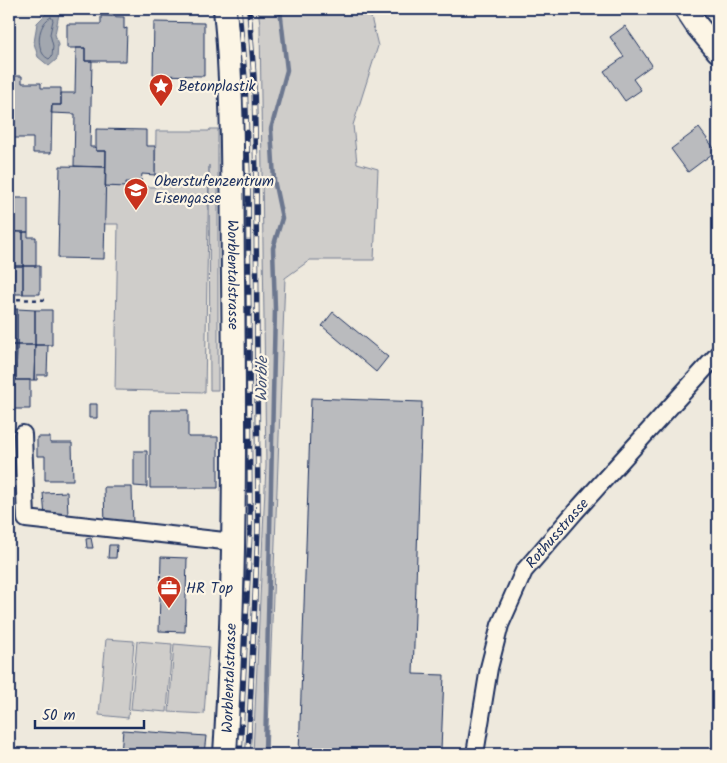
<svg xmlns="http://www.w3.org/2000/svg" width="727" height="763" viewBox="0 0 727 763" font-family="Kalam,sans-serif">
  <style>
    .green { fill: #cfcdca; stroke: #757e94 }
    .water { fill: #a2a7af; stroke: #6c778f }
    .lines { fill: none; stroke-linecap: round; stroke-linejoin: round }
    .shore { stroke: #515f7e; stroke-width: 1 }
    .stream { stroke: #6c778f; stroke-width: 4.5 }
    .building { fill: #babbbe; stroke: #1b2f5e }
    .street-casing { stroke: #1b2f5e; stroke-width: 20 }
    .secondary-casing { stroke: #1b2f5e; stroke-width: 26 }
    .path { stroke: #1b2f5e; stroke-width: 2.5; stroke-dasharray: 4 4; stroke-linecap: butt }
    .street { stroke: #fcf5e5; stroke-width: 16 }
    .secondary { stroke: #fcf5e5; stroke-width: 22 }
    .rail-casing { stroke: #1b2f5e; stroke-width: 5.5 }
    .rail { stroke: #fcf5e5; stroke-width: 4; stroke-dasharray: 11; stroke-linecap: butt }
    .labels { text-anchor: middle; stroke-width: 4.5; stroke-linejoin: round; paint-order: stroke }
    .poi-label { font-size: 15px; fill: #1b2f5e; stroke: #fcf5e5; text-anchor: start }
    .street-label { font-size: 15px; fill: #1b2f5e; stroke: #fcf5e5 }
    .water-label { font-size: 16px; font-style: italic; fill: #445376; stroke: #fcf5e5 }
  </style>
  <rect width="100%" height="100%" fill="#eee9dd"/>
  <filter id="ink" filterUnits="userSpaceOnUse"><feTurbulence type="fractalNoise" baseFrequency=".02" numOctaves="2"/><feDisplacementMap in="SourceGraphic" scale="10" xChannelSelector="R" yChannelSelector="G"/><feConvolveMatrix kernelMatrix="1 2 1 2 8 2 1 2 1" color-interpolation-filters="sRGB"/></filter>
  <g filter="url(#ink)">
    <path class="green" d="M258,9H369L378,46L353,125L357,163L378,169L374,260H310L285,278L267,754H253L266,466L260,24Z
      M210,129H218V390H210L209,165L205,392L115,390L118,224H104L105,186L155,187L156,131H209Z
      M106,639L134,641L128,718L99,715Z
      M137,641L172,644L167,712L131,709Z
      M174,644L209,647L204,714L169,712Z"/>
    <path class="water" d="M51,9H60L55,34L58,45L57,59L49,66L38,57L34,43L37,23Z"/>
    <g class="lines">
      <path class="shore" d="M51,17L53,20L50,34L53,46L52,56L49,59C47,58 44,56 43,54C36,43 39,23 51,17Z"/>
      <path class="stream" d="M265,754L275,309L273,248L282,218L274,180L271,129L287,70L280,9"/>
    </g>
    <path class="building" d="M101,16L124,17V29L127,28L126,61H85V48H67V24H101Z
      M154,22L204,23V76L153,75Z
      M625,26L652,65L633,79L641,90L625,101L604,71L624,57L610,37Z
      M76,48H85V61H92L90,147H96V151H106V167L74,166L75,114L51,113L52,105H61V93H75Z
      M9,76H22V83H41V88H61V105H52L51,153H33V138H9Z
      M699,128L716,151L688,172L671,149Z
      M96,129L146,130V146H155V175L142,174L141,182H126V187L105,186L106,151H96Z
      M60,166L106,167L104,259L58,258Z
      M9,198H14V232L9,231Z
      M14,198H28V232H14Z
      M9,231L23,232V266H9Z
      M23,232H28V237H36V266H23Z
      M9,266H23V294H9Z
      M23,266H40V294H23Z
      M9,309H17V345H9Z
      M17,309L35,310V345H17Z
      M35,310H52V345H35Z
      M333,312L388,357L376,372L322,326Z
      M9,345H17L16,380H9Z
      M17,345H35L34,380H16Z
      M35,345H48L47,375H37V380H34Z
      M9,380H13L12,409H9Z
      M13,380H30V409H12Z
      M311,398L422,402L413,674L444,675L441,750L415,749V754H299Z
      M89,404H97V418H89Z
      M150,410H188V437H218V488H150Z
      M37,437H50V443H72L73,480H45V456H37Z
      M134,451H147V487L134,486Z
      M104,487H132L133,527H105Z
      M67,492L68,515L45,517L43,493Z
      M91,538L93,548H87L86,539Z
      M109,545H117L116,558H108Z
      M161,557L187,558L185,632L159,631Z
      M123,730L206,736L204,754H121Z"/>
    <g class="lines">
      <defs>
        <g id="street">
          <path d="M23,434L26,519L233,542"/>
          <path id="s1" d="M475,754L489,668L500,625L524,571L575,512L718,354"/>
        </g>
        <g id="secondary">
          <path id="s2" d="M225,9C234,98 232,188 233,277C235,436 235,596 225,754"/>
          <path d="M686,9L698,27L718,51"/>
        </g>
      </defs>
      <use href="#street" class="street-casing"/>
      <use href="#secondary" class="secondary-casing"/>
      <path class="path" d="M9,299L46,300"/>
      <use href="#street" class="street"/>
      <use href="#secondary" class="secondary"/>
      <defs>
        <path id="rail" d="M239,9L245,79L248,182L250,530L240,754
          M248,754L258,529L256,182L254,78L249,9"/>
      </defs>
      <use href="#rail" class="rail-casing"/>
      <use href="#rail" class="rail"/>
    </g>
  </g>
  <defs>
    <symbol id="sight-pin" viewBox="-11 -11 22 30"><path d="M0 17L-7.5 6A9.5 9.5 0 1 1 7.5 6Z" fill="#c8321e" stroke="#fcf5e5"/><path d="M0-6L1.8-2.2L6-1.7L2.9 1.2L3.7 5.4L0 3.3L-3.7 5.4L-2.9 1.2L-6-1.7L-1.8-2.2Z" fill="#fff"/></symbol>
    <symbol id="school-pin" viewBox="-11 -11 22 30"><path d="M0 17L-7.5 6A9.5 9.5 0 1 1 7.5 6Z" fill="#c8321e" stroke="#fcf5e5"/><path d="M0-5L7-2L0 1L-7-2ZM-4 1L0 2.5L4 1V4Q0 6-4 4Z" fill="#fff"/></symbol>
    <symbol id="office-pin" viewBox="-11 -11 22 30"><path d="M0 17L-7.5 6A9.5 9.5 0 1 1 7.5 6Z" fill="#c8321e" stroke="#fcf5e5"/><path d="M-6-3h4V-5.5h4V-3h4V5H-6ZM-1-4.5V-3h2v-1.5ZM-6 0V1H6V0Z" fill="#fff"/></symbol>
  </defs>
  <g fill-rule="evenodd">
    <use href="#sight-pin" x="147" y="72" width="28" height="38"/>
    <use href="#school-pin" x="122" y="176" width="28" height="38"/>
    <use href="#office-pin" x="155" y="574" width="28" height="38"/>
  </g>
  <g class="labels">
    <g class="poi-label">
      <text x="178" y="91">Betonplastik</text>
      <text x="154" y="186">Oberstufenzentrum<tspan x="154" dy="17">Eisengasse</tspan></text>
      <text x="186" y="593">HR Top</text>
    </g>
    <g class="street-label">
      <text dy="5" stroke="none"><textPath href="#s2" startOffset="266">Worblentalstrasse</textPath></text>
      <text dy="5" stroke="none"><textPath href="#s1" startOffset="241">Rothusstrasse</textPath></text>
      <text transform="translate(229 678) rotate(-88)" y="5">Worblentalstrasse</text>
    </g>
    <g class="water-label">
      <text transform="translate(261 379) rotate(-89)" y="6">Worble</text>
    </g>
  </g>
  <rect width="727" height="763" fill="none" stroke="#fcf5e5" stroke-width="30"/>
  <rect x="15" y="15" width="697" height="733" fill="none" stroke="#1b2f5e" stroke-width="2" filter="url(#ink)"/>
  <path d="M35 720v8h109v-8" fill="none" stroke="#1b2f5e" stroke-width="2.5"/>
  <text x="42" y="720" font-size="15" fill="#1b2f5e" stroke="#fcf5e5" stroke-width="4" paint-order="stroke">50 m</text>
</svg>
